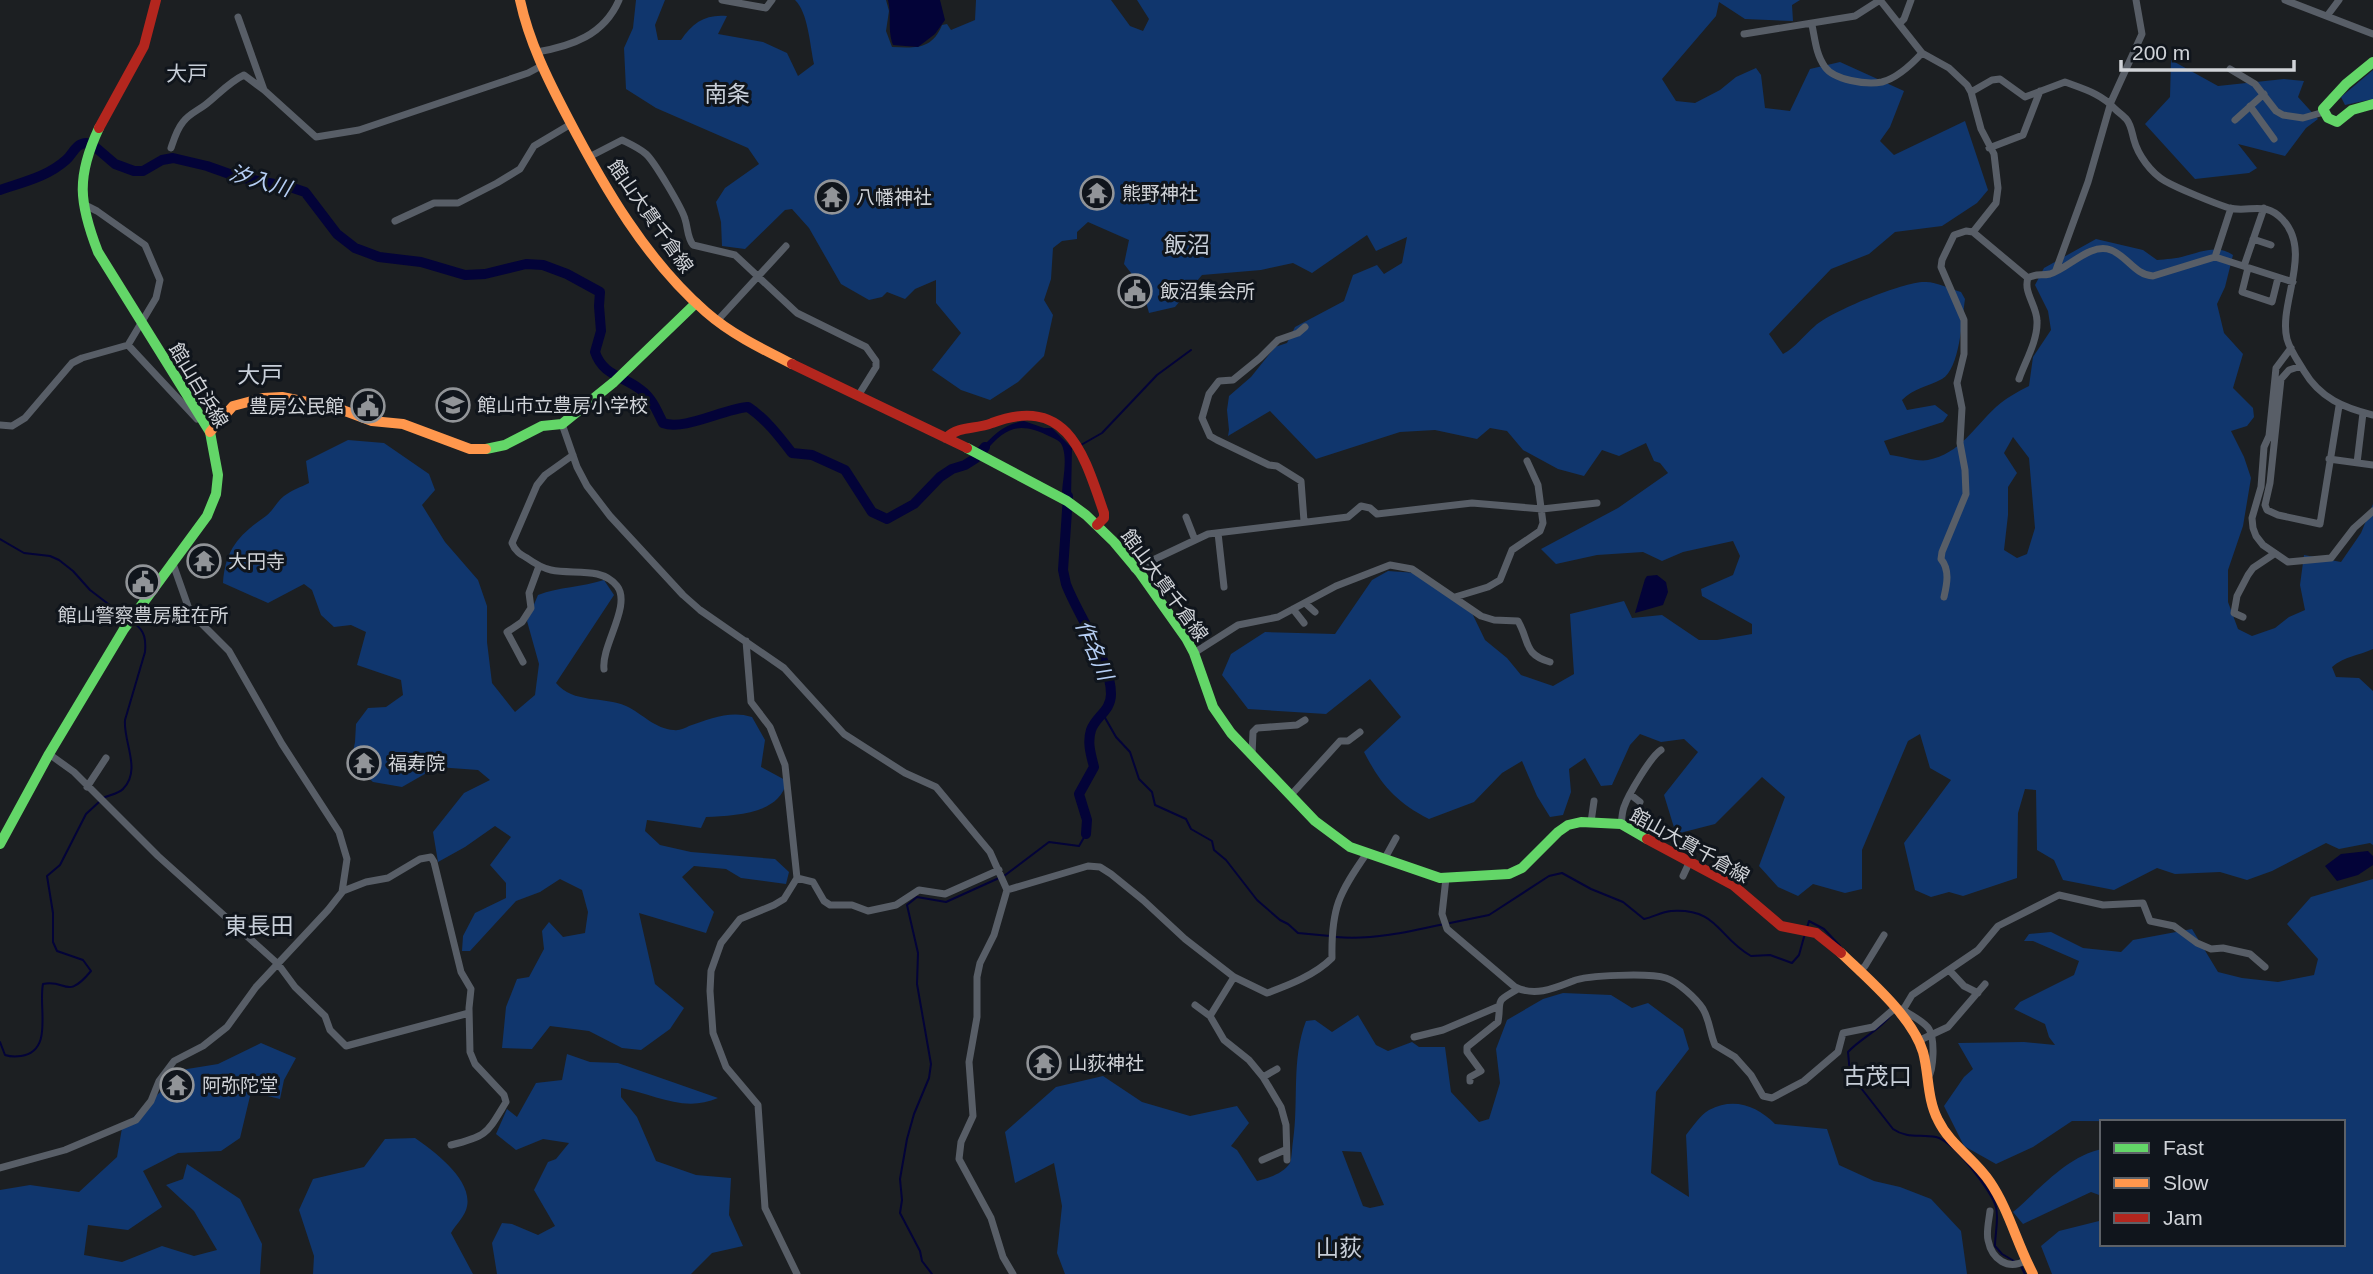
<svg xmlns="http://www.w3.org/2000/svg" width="2373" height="1274" viewBox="0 0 2373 1274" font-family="Arial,'Noto Sans JP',sans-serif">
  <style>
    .green { fill: #10366d; fill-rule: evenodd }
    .water { fill: #030338 }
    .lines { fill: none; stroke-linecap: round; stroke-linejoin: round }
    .stream { stroke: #030338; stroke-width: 2 }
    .river { stroke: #030338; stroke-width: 10 }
    .street { stroke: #585e67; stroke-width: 7 }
    .fast { stroke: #63d668; stroke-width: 10 }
    .slow { stroke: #ff974d; stroke-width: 10 }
    .jam { stroke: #b3261e; stroke-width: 10 }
    .labels { text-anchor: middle; stroke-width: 6; stroke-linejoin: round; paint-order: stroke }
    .poi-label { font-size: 19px; fill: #d0d3d8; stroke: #10151c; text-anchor: start }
    .street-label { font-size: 19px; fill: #d0d3d8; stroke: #10151c }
    .neighbourhood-label { font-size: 21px; fill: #c7ced8; stroke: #10151c }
    .water-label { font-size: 21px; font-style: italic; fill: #b5cef4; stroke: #10151c }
    .quarter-label { font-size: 23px; fill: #c7ced8; stroke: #10151c }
  </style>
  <rect width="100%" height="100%" fill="#1c1f22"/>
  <path class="green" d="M636,0H665L655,25L658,40H681C693,22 706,14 727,16L718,34L763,42L787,53L798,76L814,64C810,45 808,12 795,0H886L889,11L886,31L892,47C915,48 932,50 942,25L947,24L951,30L975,20L976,0H1111L1130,26L1143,31L1149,19L1137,0H1800L1792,5L1793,21L1745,19L1719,2L1716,16L1662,79L1676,101L1695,103L1720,90L1736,77L1756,68L1761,75L1765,108L1790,111L1810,69L1840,62L1904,91L1890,127L1880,141L1894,155L1965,121L1988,190L1977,203L1942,226L1895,232L1869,254L1831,269L1769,334L1783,354C1796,347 1804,335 1815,326C1832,311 1903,282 1924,282C1935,281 1950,289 1961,292L1965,299C1962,319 1960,369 1942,379C1927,387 1914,388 1902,400L1907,410L1935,405L1948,415L1943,422L1884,441L1890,455C1901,456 1917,462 1928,460C1960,454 1975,426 1996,407C2006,398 2017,392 2029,386L2033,357L2051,330L2048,311L2035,285L2044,268L2096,239L2143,250L2157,260C2166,259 2176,259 2185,256C2200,252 2218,244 2233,255L2225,287L2217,304L2224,333L2243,354L2233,388L2253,408L2254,417L2247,426L2231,431L2244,457L2251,478L2243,526L2228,570V602L2238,629L2252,636L2275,628L2289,617L2305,610L2300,585L2304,555L2341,562L2361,533L2373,504V649C2358,656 2345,656 2332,667L2336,677L2359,678L2373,691V845L2370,843L2339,849L2326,843L2272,871L2247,880L2220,872L2175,874L2157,868L2114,890L2063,880L2054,860L2037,850L2036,790L2025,789L2018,813L2017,878L1963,896L1949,892L1931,897L1915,890L1904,843L1951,780L1930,768L1920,734L1908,741L1862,850V889L1845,893L1813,884L1798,896L1778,887L1759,866L1785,797L1762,777L1715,824L1676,834L1664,795L1698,752L1684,739L1661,742L1640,734L1630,745L1612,785L1601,786L1585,758L1569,769L1571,792L1563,815L1550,817L1537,796L1522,761L1502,773L1474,802L1429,819C1396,802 1381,785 1364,752L1401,717L1370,679L1326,714L1248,709L1222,675L1231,654L1265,632L1335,634L1372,580L1388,571L1417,573L1472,613L1485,640L1507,658L1521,675L1553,686L1574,674L1570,614L1624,601L1632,618L1662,615L1699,640H1717L1752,634V624L1702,596L1701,589L1733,575L1740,556L1733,541L1683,552L1662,561L1643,552L1597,555L1556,564L1541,549L1618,508L1668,473L1660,463L1654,461L1646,443L1619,456L1602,450L1584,476L1558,469L1523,450L1507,431L1490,428L1477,439L1435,430L1400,432L1316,459L1270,411L1228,436L1229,430L1227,410L1229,396L1251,377L1275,347L1287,343L1295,327L1344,301L1353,275L1377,265L1384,274L1402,263L1407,237L1376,251L1367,235L1312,273L1293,263L1261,270L1202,275L1175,307L1149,313L1142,287L1124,264L1129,240L1088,222L1077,232V239L1062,241L1053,248L1051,279L1044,300L1053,315L1044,356L1018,382L990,400L961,390L932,370L961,333L936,303V280L915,289L905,299L887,292L882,297L869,300L841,284L809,228L792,209L785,210L745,249L722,246L721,222L716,202L725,188L759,164L748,148L656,108L626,89L624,48L633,28ZM2013,437L2029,458L2035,528L2027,554L2017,558L2004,550L2008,515V487L2017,473L2004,453Z
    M2171,60L2218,86L2284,79L2304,81L2298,97L2318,119L2306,128L2285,156L2238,144L2257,168L2249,173L2195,179L2145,124L2170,97Z
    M2373,70V99L2345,105L2341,97Z
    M348,440L384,443L429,474L435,490L422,505L445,542L478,580L487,606V642L492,683L515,712L535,695L539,664L527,621L538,595C559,587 582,587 604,580L614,595L556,683C573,704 604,696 626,706C643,714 655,729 674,730C679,731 685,728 689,726C710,719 730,710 752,717L765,740L761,767L787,781C779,815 736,815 706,817L701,828L647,820L645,831L660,845L691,852L775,859L789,872L786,884L741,878L726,869L694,866L682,877L714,912L706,933L639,913L655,984L684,1008L670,1029L641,1050L622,1048L589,1031L550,1026L532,1049L502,1048L506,1007L517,979L529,977L544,949L542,931L549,922L563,937L585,933L588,912L582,890L560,879L540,892L516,901L470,951H462L463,936L475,913L506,898V883L490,865L511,837L495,826L465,847L438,862L433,832L464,793L490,780L478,770L437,767L402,787L373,782L351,762L355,742L356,724L368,708L386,707L403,695L401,680L357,665L366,632L351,625L334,627L321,615L312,590L304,584L268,603L223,583C225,549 240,534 266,516C273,511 277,501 284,496C292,490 301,487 309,483L306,461Z
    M2373,879V1274H2052L2041,1246L2059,1231L2099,1221H2102V1244H2343V1122L2072,1121L2033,1147L1996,1164L1964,1146L1944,1106L1964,1077L1973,1069L1958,1043L2024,1042L2055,1045L2049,1037L2045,1024L2014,1009L2020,1002L2074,975L2079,961L2033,941H2024L2029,934L2051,932L2083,948L2121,952L2133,940L2192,929L2218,972L2242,978L2278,982L2314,975L2318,959L2287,924L2311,897Z
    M1563,993L1611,995L1632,1008L1648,1003L1683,1029L1689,1049L1656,1092L1651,1173L1689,1197L1686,1135C1692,1128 1700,1115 1709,1110C1734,1097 1757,1106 1775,1124L1827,1129L1839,1165L1874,1181L1900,1187L1931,1199L1961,1231L1967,1274H1065L1057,1253L1062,1206L1054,1163L1015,1183L1005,1132L1056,1087L1103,1076L1142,1102L1190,1116L1237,1106L1249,1123L1231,1146L1237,1150L1257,1181C1268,1178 1283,1174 1290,1163C1292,1157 1292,1147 1293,1141C1299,1101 1291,1060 1306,1021L1315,1020L1332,1032L1358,1015L1376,1045L1388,1051L1412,1042L1419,1047H1445L1451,1092L1479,1122L1489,1119L1500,1083L1496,1049L1507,1020L1543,999ZM1342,1151L1361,1152L1384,1205L1370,1208L1363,1206Z
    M261,1043L296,1058L284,1080L280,1099L251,1092L240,1138L221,1151L178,1153L143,1171L162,1207L128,1230L88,1225L84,1255L122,1262L162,1246L194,1256L217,1250L194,1211L166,1185L183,1179L187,1164L240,1199L262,1244L260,1274H0V1190L30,1185L79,1192L117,1157L122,1128L174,1079L181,1070L218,1064Z
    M567,1054L590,1062L618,1063L718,1098C684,1113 654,1094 621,1088V1097L637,1117L656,1161L696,1175L731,1178L729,1215L743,1246L712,1253L691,1274H497L492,1243L502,1223L512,1224L538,1235L555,1226L534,1190L548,1162L556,1159L569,1143L543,1139L516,1150L496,1134L507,1109L517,1117L536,1083L562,1080Z
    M415,1138C435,1152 476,1182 466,1210C463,1218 455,1226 451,1233L473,1274H313L314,1256L299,1210L313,1179L364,1167L385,1139Z
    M2102,1149V1196L2091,1192L2023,1224L2013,1212C2039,1190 2067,1156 2102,1149Z"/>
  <path class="water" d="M888,0H940L945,20L935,34L918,47L893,45C887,28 892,17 888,0Z
    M1024,421L1044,428H1052L1072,448L1071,497L1062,492C1063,478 1067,462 1063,448C1061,441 1057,440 1051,437C1021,422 1007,425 985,452L980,449C994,435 1003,424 1024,421Z
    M1657,575L1666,582L1668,592L1663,605L1635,613L1645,579L1647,576Z
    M2368,851L2373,856V865L2358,875L2337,881L2325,866L2341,854Z"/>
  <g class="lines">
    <path class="stream" d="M1081,445L1102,433L1157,375L1191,350
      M0,539L24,553L50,556L59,560L73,571L90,590L128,619
      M1104,716L1116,737L1130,752L1139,779L1152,792L1155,805L1186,819L1191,829L1212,841L1214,850L1226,860L1257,900L1280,920L1288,924L1298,933L1330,936
      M103,798C109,795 118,794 123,789C142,770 123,742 125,720L145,652C146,640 145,631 135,624
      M1004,876L1049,842L1079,846L1086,834
      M1450,923L1489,915L1549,876L1562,873L1591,889L1623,902L1644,919C1654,917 1661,912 1671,911C1719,908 1717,937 1751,956L1770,955L1792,963L1799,955L1804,937
      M1807,928L1809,921L1824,929L1840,946
      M1336,937C1373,940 1408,932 1444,924
      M1891,1015C1880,1030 1861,1038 1848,1052L1850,1074L1893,1129C1907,1139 1920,1134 1936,1137C1952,1140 1992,1191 1996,1207C1999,1219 1995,1234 1995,1246L2002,1254L2014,1261
      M0,1042L5,1055C11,1057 14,1057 21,1056C54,1051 38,1008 43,984C67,979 66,1001 91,971L83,960L57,951L53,942V913L47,876L60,865L86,814L99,802
      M2021,1266L2025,1274
      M932,1274L922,1261L920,1251L900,1213L902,1200L900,1179L907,1139L914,1114L929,1078L931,1064L917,984L918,953L907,905L917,897L946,902L999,878"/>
    <path class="river" d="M0,190C23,182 47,177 66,160C73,154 75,144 86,143L94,146L115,164L134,171H143L162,160L173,158L207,166L238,177L290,187L305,192L337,234L355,248L379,257L421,262L465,275L485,274L526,264L543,265L567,274L600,292L599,306L601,331L595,352C603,376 624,376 641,390C652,398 657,411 663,423C684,431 723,409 748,407C765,418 779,436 792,453L812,455L845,470L872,512L887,519L914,504L940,477L952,469L965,465L976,458L985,447
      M1068,496L1063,570L1066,584C1078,616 1111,661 1111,694C1111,711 1096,716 1091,730C1087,743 1091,755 1094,767L1079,794L1087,820L1086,834"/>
    <path class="street" d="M722,0L766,8L772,0
      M1880,0L1922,53L1949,68L1967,85L1971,92L1981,129L1994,154L1998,188L1996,203L1973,232
      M2285,0L2373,34
      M2327,16L2339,0
      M238,17L264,90L316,137L359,130L528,73L543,65
      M1899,24L1904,19L1911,0
      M1812,25C1815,39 1816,55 1825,67C1834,80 1866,85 1882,82C1897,78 1912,64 1922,53
      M1744,34L1855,16L1880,0
      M537,52C572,46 604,35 619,0
      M2230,69L2255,84L2276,111L2283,115L2303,118L2324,112
      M1971,92L1992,80L2000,79L2025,97L2065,82C2084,89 2102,94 2115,109C2119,113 2124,116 2127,120C2131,125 2132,133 2134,140C2138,155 2151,173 2165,181C2179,189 2214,203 2229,208C2250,213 2265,200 2283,220C2313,253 2278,304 2287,339C2290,350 2298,361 2304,371C2320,398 2344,408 2373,415
      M2250,106L2274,139
      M2235,120L2264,94
      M171,148C174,139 177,129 183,122C189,114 197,111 205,105C218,95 229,82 244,75L264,90
      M1989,148L2023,135L2040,91
      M589,157L622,140C630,144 639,148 646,154C654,161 682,208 685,219C688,228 687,237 693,245L735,255L797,313L866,347L876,361V367L858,396
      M395,221L434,203H458L497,183L520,169L534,146L571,124
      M2253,239L2271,245
      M2215,257L2231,208
      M2244,266L2264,208
      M2248,268L2242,292L2272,302L2278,278
      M2056,270L2088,182L2111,102L2142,34L2136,0
      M2028,278C2036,273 2041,276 2050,274C2068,269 2090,242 2111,250C2127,256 2135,275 2153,276L2215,257L2293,282
      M717,321L786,246
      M128,345L197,419
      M2291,348L2276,368L2269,436L2264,447L2261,487L2252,518L2253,528L2256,536L2263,545L2288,562L2331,558L2354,528L2373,511
      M2301,366L2289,370L2281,379L2270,483L2265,505L2267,510L2278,515L2320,524L2339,406
      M2019,379C2025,362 2038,340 2037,321C2037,306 2023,292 2028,278
      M562,424L577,467L587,486L610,516L683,595L700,610L784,668L844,734L905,773L936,787L990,852L1007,890L994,935L980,963L977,977V1017L969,1062L973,1116L961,1142L959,1159L991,1218L1003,1257L1013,1274
      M0,425L12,426L25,418L72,363L82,358L128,345L156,298L160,280L145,245L97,211L83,204
      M573,455L545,475L537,485L512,543C515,551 520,554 527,558C534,563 542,568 551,570C572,575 601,566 617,586C632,605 601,646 604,669
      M2329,459L2373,465
      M2357,463L2363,413
      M1186,517L1195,540
      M1304,521L1301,481L1277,466L1269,465L1217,440L1210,436L1202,418L1209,394L1219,381L1233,380L1260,358L1278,340L1298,333L1305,327
      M1218,533L1224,587
      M172,561L190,612L229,651L282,744L339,832L347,859L342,892
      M1134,569L1208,534L1348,517L1361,506L1370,508L1377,514L1472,503L1542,509L1597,503
      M1455,597L1488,587L1500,580L1512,550L1540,531L1543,523L1538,485L1527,461
      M1944,597C1947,584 1950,570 1941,559L1942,552L1966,494L1965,470L1960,443L1962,408L1957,383L1964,354V320L1941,267L1942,260L1954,235L1966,231L1973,232L2028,278
      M1305,603L1315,612
      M1293,609L1304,623
      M2243,617L2234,613L2237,596L2248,575L2253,568L2274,554
      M746,641L751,702L770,727L785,765L797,878L784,899L774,905L740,919L721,943L711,971L710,991L713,1033L726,1067L758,1105L765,1208L797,1274
      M1194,653L1238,625L1278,617L1336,586L1390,565L1412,569L1481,616L1494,620L1518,621C1530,642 1523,654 1550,662
      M523,662L507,632L522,622L531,608L529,593L539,566
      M49,754L74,772L158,856L278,964L295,987L325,1016L330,1030L346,1046L469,1013
      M1252,755L1253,732L1257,728L1297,725L1305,720
      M87,787L106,758
      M1291,795L1340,741H1348L1360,732
      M1631,795L1640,802
      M1591,822L1594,801
      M1621,824C1622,819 1622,812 1624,807C1628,795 1651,756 1661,750
      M1385,858L1396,838
      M1683,876L1689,863
      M797,878L813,882L824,901L830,905H852L868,911L896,905L919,890L945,894L999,870
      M1446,878L1442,914L1447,929L1515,987C1535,997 1555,988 1573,981C1587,975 1650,973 1666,978C1678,982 1696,998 1703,1009C1710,1021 1710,1034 1715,1045L1735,1057L1751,1075L1763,1096L1772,1098L1804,1081L1838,1052L1843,1033L1873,1027L1894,1009
      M1007,890L1088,866L1100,867L1111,874L1143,900L1185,939L1234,977L1267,993C1289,985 1315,975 1332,958C1331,908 1339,893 1367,853
      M1950,971L1964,986L1978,993
      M1859,972L1865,966L1884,935
      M1195,1005L1210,1016L1224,1040L1249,1060L1263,1077L1281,1107L1286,1125L1287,1160
      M1902,1009C1910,1015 1924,1021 1929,1029C1935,1039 1934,1069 1928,1078
      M1900,1015L1912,995L1978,950L1998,926L2059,895L2103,905L2143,903L2150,921L2174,926L2197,943L2211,949L2223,948L2250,954L2265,967
      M1210,1016L1234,977
      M1414,1037L1443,1030L1497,1007
      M1918,1041L1948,1027L1985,984
      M1263,1077L1277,1069
      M1470,1081V1077L1481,1071L1467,1052V1047L1498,1022C1502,999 1493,1003 1518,989
      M1262,1160L1285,1150
      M0,1168L65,1150L136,1120L151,1101L159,1081L174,1061L203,1046L227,1027L256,987L328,910L343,891L366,882L388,878L420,859L431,857L434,862L461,972L471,989L469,1008L470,1052L475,1064L504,1095L506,1102C487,1133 488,1136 451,1145
      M1990,1211C1989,1220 1986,1232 1988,1240C1992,1260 2008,1270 2025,1261"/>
    <path class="fast" d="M2373,62L2346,84L2323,109L2328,118L2337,122L2352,110L2373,104
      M967,448L1067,501L1086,515L1114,542L1140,573L1186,638L1194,653L1213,707L1231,733L1315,821L1350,847L1440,878L1509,874L1522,868L1558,832L1568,825L1581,822L1621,824L1647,839
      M486,449L505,445L542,426L562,424L614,382L696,303
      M0,844L49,754L124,629L207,516L216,494L218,475L210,432L98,252C79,203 76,177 99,128"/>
    <path class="slow" d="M520,0C529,42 548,80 568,118C604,187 646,260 706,312C731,334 762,349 792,364
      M210,432L233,406L263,398L282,397L337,408L372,421L403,424L470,449H486
      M1841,953C1868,979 1912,1016 1923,1052C1929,1074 1927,1099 1938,1120C1950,1145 1975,1159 1990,1182C2009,1210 2017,1244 2033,1274"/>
    <path class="jam" d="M99,128L144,46L156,0
      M792,364L967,448
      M946,438C960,425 975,430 992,423C1068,394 1084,455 1104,513V518L1097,525
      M1647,839L1733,885L1781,926L1816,933L1841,953"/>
  </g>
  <defs>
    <symbol id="temple-ring" viewBox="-11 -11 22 22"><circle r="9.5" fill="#10151c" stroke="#919498" stroke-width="1.5"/><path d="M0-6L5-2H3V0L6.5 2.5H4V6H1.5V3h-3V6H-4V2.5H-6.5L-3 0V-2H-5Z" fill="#919498"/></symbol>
    <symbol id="civic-ring" viewBox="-11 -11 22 22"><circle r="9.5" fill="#10151c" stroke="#919498" stroke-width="1.5"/><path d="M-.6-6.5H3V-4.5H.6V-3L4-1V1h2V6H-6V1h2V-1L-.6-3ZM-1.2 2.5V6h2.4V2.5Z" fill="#919498"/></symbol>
    <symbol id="school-ring" viewBox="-11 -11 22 22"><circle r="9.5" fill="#10151c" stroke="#919498" stroke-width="1.5"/><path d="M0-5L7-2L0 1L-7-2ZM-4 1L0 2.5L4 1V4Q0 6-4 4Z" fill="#919498"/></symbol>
  </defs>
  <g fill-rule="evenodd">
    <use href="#temple-ring" x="1078" y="174" width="38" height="38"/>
    <use href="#temple-ring" x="813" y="178" width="38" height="38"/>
    <use href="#civic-ring" x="1116" y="272" width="38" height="38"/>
    <use href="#school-ring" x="434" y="386" width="38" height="38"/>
    <use href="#civic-ring" x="349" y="387" width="38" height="38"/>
    <use href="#temple-ring" x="185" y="542" width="38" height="38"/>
    <use href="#civic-ring" x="124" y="563" width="38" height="38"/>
    <use href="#temple-ring" x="345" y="744" width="38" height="38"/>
    <use href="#temple-ring" x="1025" y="1044" width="38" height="38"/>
    <use href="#temple-ring" x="158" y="1066" width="38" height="38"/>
  </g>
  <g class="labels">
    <g class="poi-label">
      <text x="1122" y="200">熊野神社</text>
      <text x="856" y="204">八幡神社</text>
      <text x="1160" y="298">飯沼集会所</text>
      <text x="477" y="412">館山市立豊房小学校</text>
      <text x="344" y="413" text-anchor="end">豊房公民館</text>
      <text x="228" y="568">大円寺</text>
      <text x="143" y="622" text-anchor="middle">館山警察豊房駐在所</text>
      <text x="388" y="770">福寿院</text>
      <text x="1068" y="1070">山荻神社</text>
      <text x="202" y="1092">阿弥陀堂</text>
    </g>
    <g class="street-label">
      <text transform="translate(651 216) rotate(55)" y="7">館山大貫千倉線</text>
      <text transform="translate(199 385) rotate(59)" y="7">館山白浜線</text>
      <text transform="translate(1165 585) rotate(54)" y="7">館山大貫千倉線</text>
      <text transform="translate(1690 845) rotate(29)" y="7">館山大貫千倉線</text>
    </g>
    <g class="neighbourhood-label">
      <text x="187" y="81">大戸</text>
    </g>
    <g class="water-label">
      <text transform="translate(260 181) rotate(16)" y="7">汐入川</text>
      <text transform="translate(1094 650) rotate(67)" y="7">作名川</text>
    </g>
    <g class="quarter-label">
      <text x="727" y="102">南条</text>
      <text x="1187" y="253">飯沼</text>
      <text x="260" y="383">大戸</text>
      <text x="259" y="934">東長田</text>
      <text x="1877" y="1084">古茂口</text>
      <text x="1339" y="1256">山荻</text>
    </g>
  </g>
  <rect x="2100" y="1120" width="245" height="126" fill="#10151c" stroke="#5d6167" stroke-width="2"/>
  <rect x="2114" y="1143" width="35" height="10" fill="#63d668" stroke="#5d6167" stroke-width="2"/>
  <text x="2163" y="1155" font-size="21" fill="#d0d3d8">Fast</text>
  <rect x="2114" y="1178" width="35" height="10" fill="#ff974d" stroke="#5d6167" stroke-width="2"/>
  <text x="2163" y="1190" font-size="21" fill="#d0d3d8">Slow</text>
  <rect x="2114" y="1213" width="35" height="10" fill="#b3261e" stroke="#5d6167" stroke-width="2"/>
  <text x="2163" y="1225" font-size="21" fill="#d0d3d8">Jam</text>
  <path d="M2121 60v10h173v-10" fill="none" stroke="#d0d3d8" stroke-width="3.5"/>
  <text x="2132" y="60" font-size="21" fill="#d0d3d8" stroke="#10151c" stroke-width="5" paint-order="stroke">200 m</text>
</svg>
